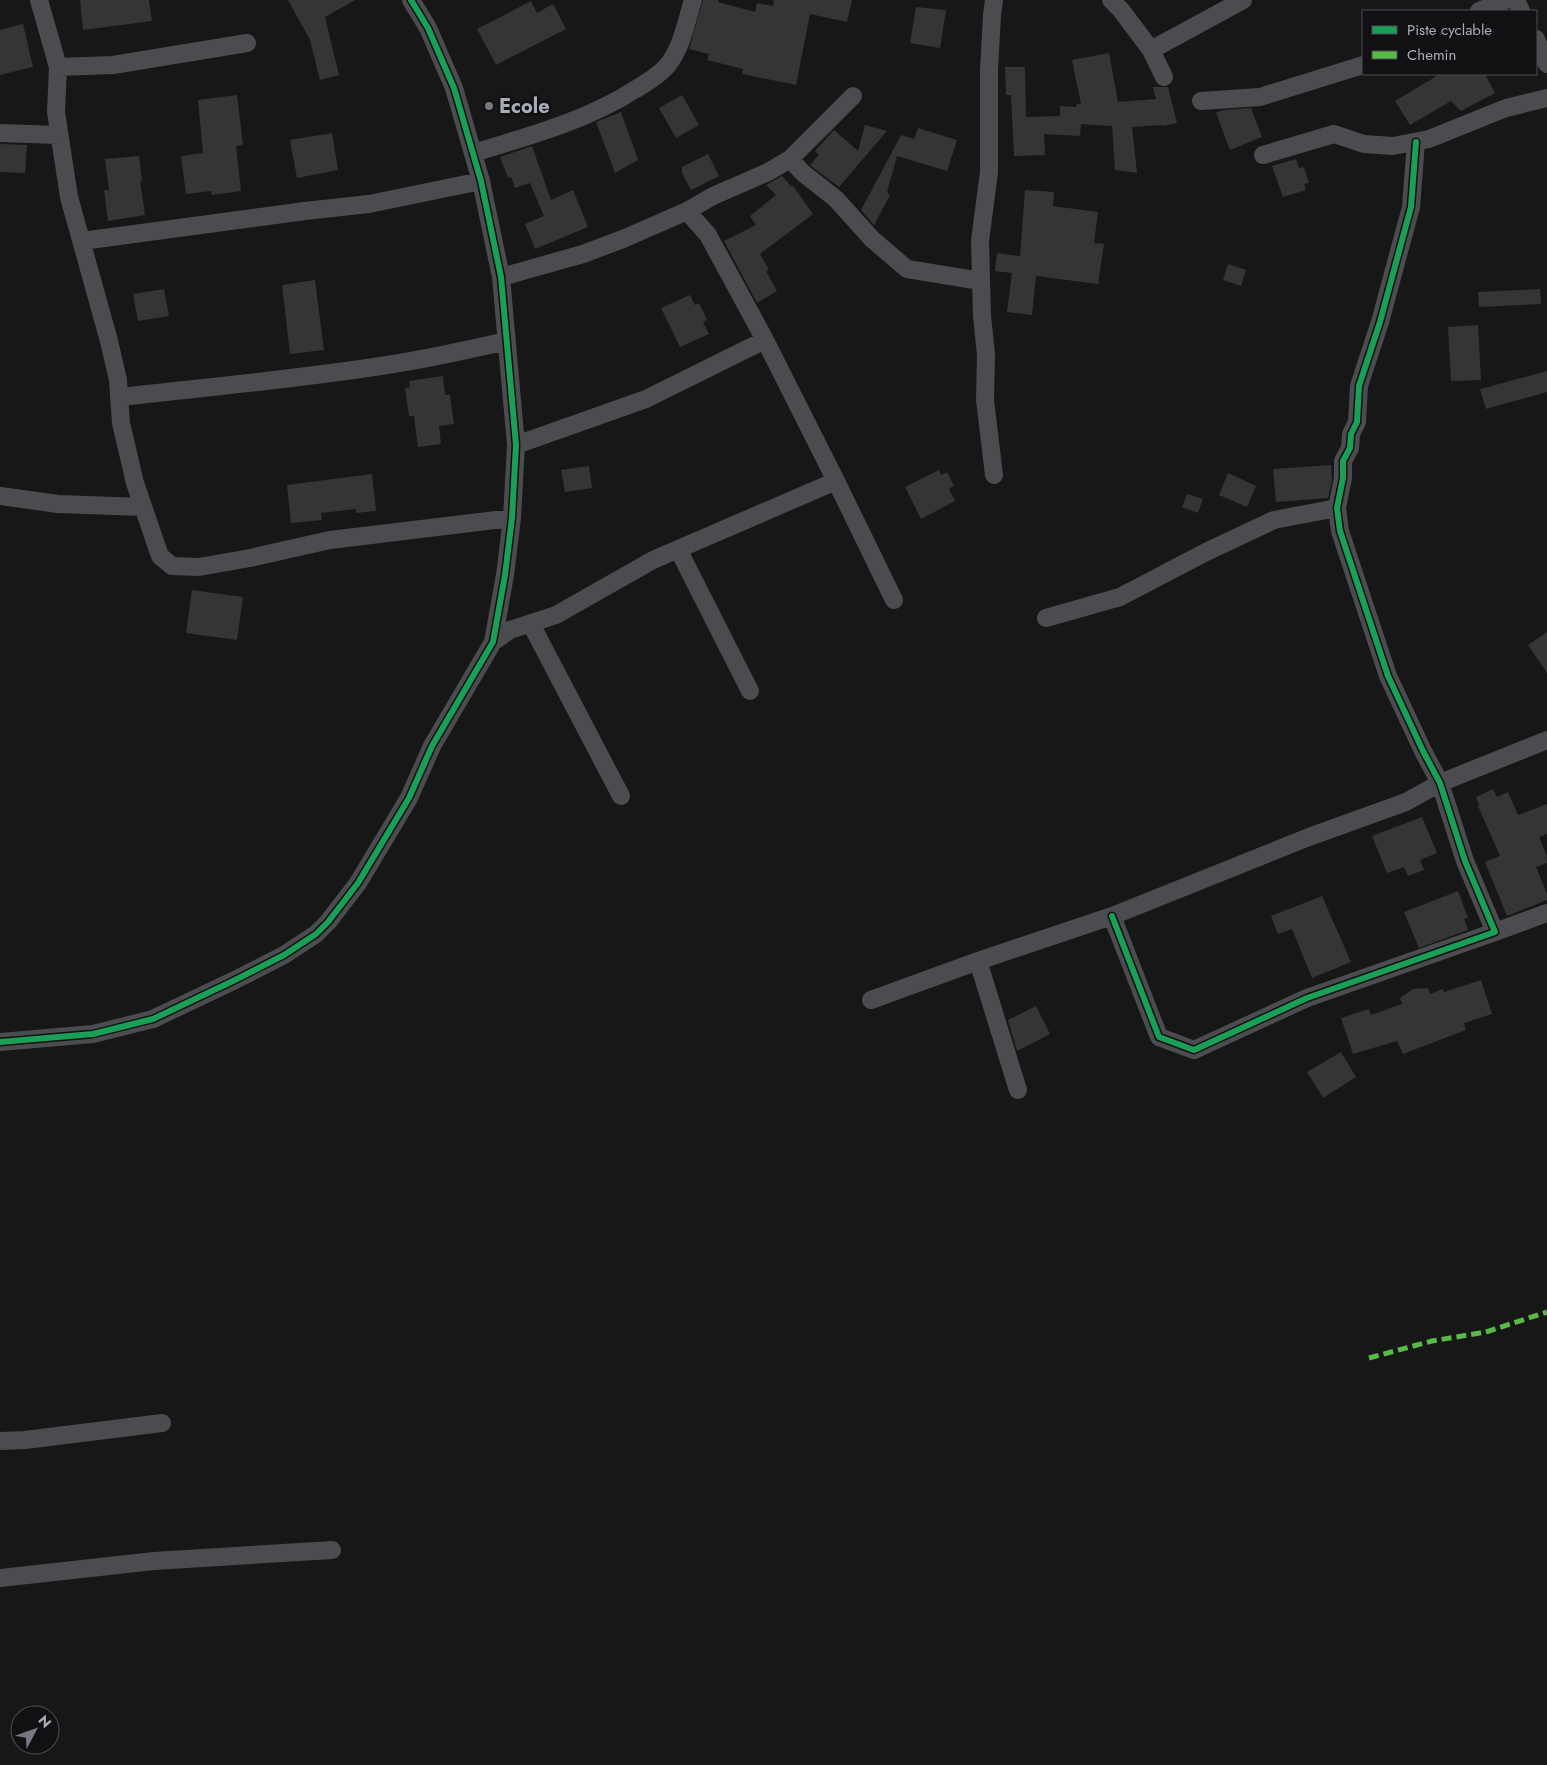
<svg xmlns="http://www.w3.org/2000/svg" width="1547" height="1765" viewBox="0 0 1547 1765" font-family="Jost,sans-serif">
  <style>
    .building { fill: #353536 }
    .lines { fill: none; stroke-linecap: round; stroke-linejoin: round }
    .street { stroke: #4b4c50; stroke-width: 18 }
    .quiet { stroke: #58b947; stroke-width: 5; stroke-dasharray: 10 5; stroke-linecap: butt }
    .cycleway-casing { stroke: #111113; stroke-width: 9 }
    .cycleway { stroke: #1a9f57; stroke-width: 6 }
    .poi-dot { fill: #757880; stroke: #111113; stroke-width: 2 }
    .labels { text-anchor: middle; stroke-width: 5; stroke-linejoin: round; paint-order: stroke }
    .poi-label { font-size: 20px; font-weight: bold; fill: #a8adb8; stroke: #111113; text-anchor: start }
  </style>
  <rect width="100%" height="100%" fill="#171717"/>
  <path class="building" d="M80,0H149L152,21L83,30Z
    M288,0H355L325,17L339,75L320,80L310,40Z
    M703,0H718V2L755,12L757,3L773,6L774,0H852L847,22L810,14L796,85L742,74L743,69L707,60L709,54L689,49Z
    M531,1L537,13L553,4L566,29L496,65L477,29Z
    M916,7L946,10L940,48L910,43Z
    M23,24L33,67L0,75V30Z
    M1109,53L1118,102L1156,99L1153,87H1168L1177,123L1162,126V125L1132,127L1137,173L1115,170L1112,126L1081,124L1080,136L1044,134L1045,155L1014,156L1011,95H1006L1005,67H1025L1026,117L1060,116V106L1076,107L1077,104H1081L1072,60Z
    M1440,74H1485L1495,93L1461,111L1451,101L1410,125L1395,101Z
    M237,95L243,145L236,146L241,191L212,195L211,191L186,194L181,156L203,153L198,100Z
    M682,95L699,125L676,138L659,108Z
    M1251,108L1262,137L1230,150L1216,113L1223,110Z
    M621,112L638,160L615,173L596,122Z
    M865,125L887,131L839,187L810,165L819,155L815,151L834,130L858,151Z
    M918,128L957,140L947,171L897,156L887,192L890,195L874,225L861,210L901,135L914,139Z
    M332,133L338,170L297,178L290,140Z
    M0,144L27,145L25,173L0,172Z
    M532,146L551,200L573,190L588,227L535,249L525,224L544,216L530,183L515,188L511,177L508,178L500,157Z
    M708,154L719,176L691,190L682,173V167Z
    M139,156L142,181H140L145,215L108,221L104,190H109L105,159Z
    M1296,159L1299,168L1304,167L1309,183L1304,184L1306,190L1283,197L1272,166Z
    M782,176L792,187L793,186L813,214L760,254L769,270L766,271L777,291L757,303L724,241L756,225L750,216L776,195L766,185Z
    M1025,190L1054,192L1053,206L1098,212L1094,243L1104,244L1098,284L1036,276L1032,315L1007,312L1012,273L995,271L997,253L1020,256Z
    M1228,264L1246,270L1241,286L1223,280Z
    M315,280L324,350L290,354L282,285Z
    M164,289L169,316L138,321L133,294Z
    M1540,289L1541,304L1479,307L1478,292Z
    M690,295L695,305L699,303L707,320L703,322L709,334L680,347L661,308Z
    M1478,325L1481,380L1451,381L1448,327Z
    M1547,371V392L1486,409L1480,389Z
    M443,376L445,395H450L454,424L439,426L441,444L418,447L414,416H409L405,388L410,387L409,381Z
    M1331,465L1332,480L1328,498L1276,502L1273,469Z
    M589,466L592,488L565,492L561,470Z
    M939,470L941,475L947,472L954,486L949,489L955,501L921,519L905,487Z
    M1228,473L1256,486L1247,507L1219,495Z
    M372,474L376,511L356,513V509L321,513L322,520L291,523L287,485Z
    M1187,494L1203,499L1198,513L1182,507Z
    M192,590L243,597L237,640L186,633Z
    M1547,632V673L1528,645Z
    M1493,789L1497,797L1508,792L1518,815L1547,804V834L1539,837L1547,856V863L1536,867L1547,894V900L1507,916L1485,862L1500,856L1478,806L1479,805L1476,797Z
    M1422,817L1437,853L1420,860L1424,870L1408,876L1404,867L1387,873L1372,836Z
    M1458,891L1468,918L1464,919L1468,930L1419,948L1404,912Z
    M1322,896L1351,962L1312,978L1292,929L1278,934L1271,916Z
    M1481,980L1492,1014L1464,1023L1466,1030L1403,1054L1397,1041L1353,1054L1341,1018L1369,1009L1371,1015L1402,1004L1400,998L1413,989L1428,988L1430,994L1443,989L1444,992Z
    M1036,1006L1050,1034L1017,1051L1008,1020Z
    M1341,1052L1356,1077L1323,1098L1307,1072Z"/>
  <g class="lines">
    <path class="street" d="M39,0L58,67L56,112L69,197L109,341L118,380L121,423L135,483L160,556L172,566L199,567L250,558L330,540L512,518
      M994,0L992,15L989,70V172L980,241L982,316L986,355L985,400L994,475
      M1111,0L1121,10L1151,50L1164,77
      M1516,0L1521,11
      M1479,11L1506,0
      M1536,39L1547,64
      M1151,50L1243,0
      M58,67L113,65L247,43
      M1201,101L1260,97L1363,65
      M0,133L59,135
      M473,153C529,136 586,121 636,89C646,83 658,76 666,67C682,49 686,22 693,0
      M1263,155L1334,134L1364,144L1393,146L1429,139L1506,108L1547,98
      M790,159L853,96
      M687,211L708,235L765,340L836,481L894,600
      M82,241L305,211L369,204L481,181
      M501,277L583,254L623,239L687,211L713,196L768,172L790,159L803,173L836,199L872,239L907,269L981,281
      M119,397C209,387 299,379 387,365C428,359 467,350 507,341
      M516,445L646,399L765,340
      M0,496L58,504L143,507
      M678,549L750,691
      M1046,618L1120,597L1206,552L1274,520L1337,508
      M531,624L621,796
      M493,642L510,630L556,615L653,560L836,481
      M1112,916L1159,1037L1194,1050L1307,998L1495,932L1465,861L1440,783L1423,751L1388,676L1340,531L1337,508L1343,478V461L1350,448L1351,434L1357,422L1359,386L1380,322L1411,207L1416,142
      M1495,932L1547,913
      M978,961L1018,1090
      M871,1000L978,961L1112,916L1309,837L1406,802L1440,783L1547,740
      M0,1042L93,1034L153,1019L233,981L284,955L316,934L328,922L358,883L409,798L432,746L493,642L505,575L512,518L516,445L501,277L481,181L454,88L428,28L411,0
      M0,1441L25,1440L162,1423
      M0,1578L154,1561L332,1550"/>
    <path class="quiet" d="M1369,1358L1432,1341L1486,1332L1547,1312"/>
    <defs>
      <path id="cycleway" d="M1112,916L1159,1037L1194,1050L1307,998L1495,932L1465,861L1440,783L1423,751L1388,676L1340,531L1337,508L1343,478V461L1350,448L1351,434L1357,422L1359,386L1380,322L1411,207L1416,142
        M0,1042L93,1034L153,1019L233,981L284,955L316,934L328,922L358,883L409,798L432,746L493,642L505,575L512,518L516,445L501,277L481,181L454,88L428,28L411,0"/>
    </defs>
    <use href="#cycleway" class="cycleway-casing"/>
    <use href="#cycleway" class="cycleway"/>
  </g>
  <circle class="poi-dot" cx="489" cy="106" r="5"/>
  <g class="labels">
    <g class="poi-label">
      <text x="499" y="113">Ecole</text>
    </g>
  </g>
  <rect x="1362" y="10" width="175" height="65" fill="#111113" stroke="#4d4f55"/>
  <rect x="1372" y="26" width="25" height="8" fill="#1a9f57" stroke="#4d4f55"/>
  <text x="1407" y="35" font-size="15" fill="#a8adb8">Piste cyclable</text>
  <rect x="1372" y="51" width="25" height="8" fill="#58b947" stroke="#4d4f55"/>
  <text x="1407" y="60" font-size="15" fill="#a8adb8">Chemin</text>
  <g transform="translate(35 1730) rotate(49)"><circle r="24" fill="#111113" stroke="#4d4f55"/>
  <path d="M0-4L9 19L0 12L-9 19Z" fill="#757880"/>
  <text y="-8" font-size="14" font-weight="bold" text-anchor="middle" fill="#a8adb8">N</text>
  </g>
</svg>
